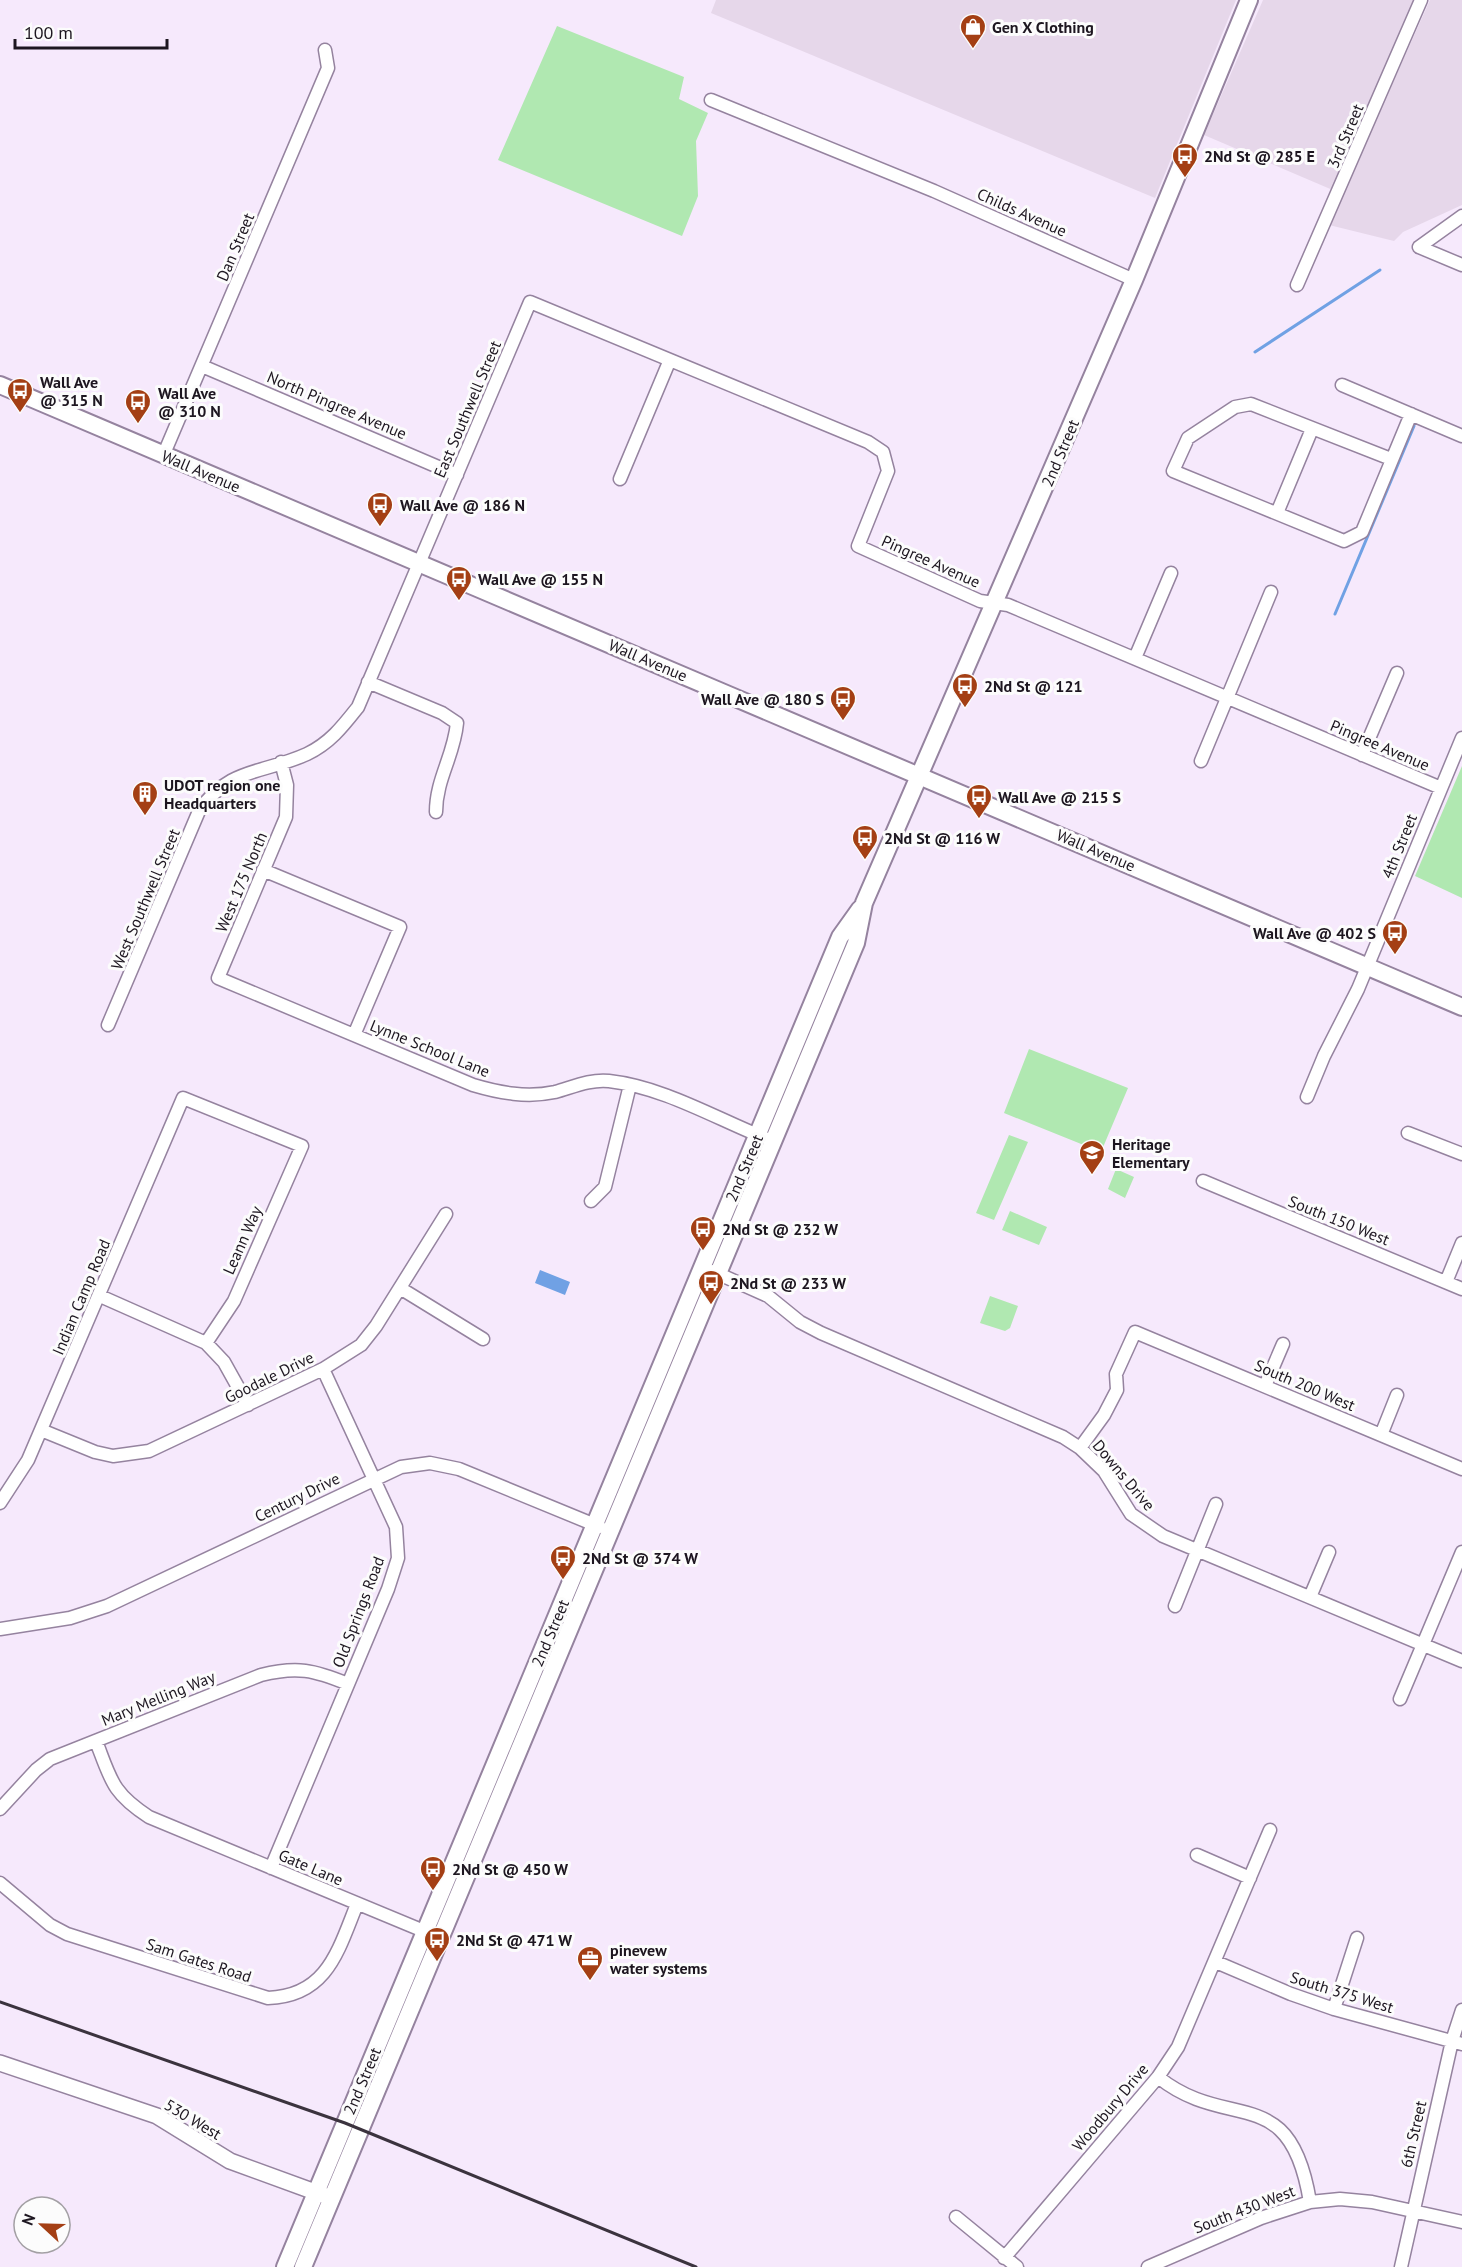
<svg xmlns="http://www.w3.org/2000/svg" width="1462" height="2267" viewBox="0 0 1462 2267" font-family="'PT Sans',sans-serif">
  <style>
    .commercial { fill: #e6d7ea }
    .green { fill: #b0e8b1 }
    .water { fill: #70a1e4 }
    .lines { fill: none; stroke-linecap: round; stroke-linejoin: round }
    .stream { stroke: #70a1e4; stroke-width: 3 }
    .minor-casing { stroke: #95839f; stroke-width: 15 }
    .tertiary-casing { stroke: #95839f; stroke-width: 18 }
    .secondary-casing { stroke: #95839f; stroke-width: 20 }
    .minor { stroke: #fff; stroke-width: 12 }
    .tertiary { stroke: #fff; stroke-width: 15 }
    .secondary { stroke: #fff; stroke-width: 16 }
    .rail { stroke: #3b333e; stroke-width: 3 }
    .labels { text-anchor: middle; stroke-width: 6; stroke-linejoin: round; paint-order: stroke }
    .poi-label { font-size: 16px; font-weight: bold; fill: #1d1620; stroke: #fcfcfc; text-anchor: start }
    .street-label { font-size: 16px; fill: #1d1620; stroke: #fcfcfc }
  </style>
  <rect width="100%" height="100%" fill="#f6e9fc"/>
  <path class="commercial" d="M716,0H1236L1155,198L711,13Z
    M1263,0H1415L1335,191L1204,135Z
    M1430,0H1462V205L1403,232L1394,241L1329,225Z"/>
  <path class="green" d="M557,26L684,77L679,99L708,113L696,141L698,196L682,236L498,160Z
    M1462,766V898L1415,876Z
    M1029,1049L1128,1088L1101,1152L1004,1113Z
    M1009,1135L1028,1142L994,1220L976,1213Z
    M1116,1169L1134,1177L1125,1198L1108,1189Z
    M1010,1211L1047,1227L1039,1245L1002,1230Z
    M990,1296L1018,1306L1010,1328L1005,1331L980,1323Z"/>
  <path class="water" d="M540,1270L570,1282L565,1295L535,1283Z"/>
  <g class="lines">
    <path class="stream" d="M1255,352L1380,270
      M1335,614L1414,426"/>
    <defs>
      <path id="minor" d="M711,100L934,191L1134,280
        M1419,247L1462,216
        M1419,247L1462,265
        M1297,285L1421,0
        M202,366L457,475
        M1342,385L1462,436
        M163,456L328,68L325,50
        M1391,459L1251,404L1235,407L1188,438L1173,471L1344,541L1362,532L1411,414
        M620,479L669,362
        M1277,513L1312,429
        M1135,658L1171,573
        M368,682L442,713L457,723C454,756 436,779 436,812
        M1362,755L1397,673
        M1201,761L1271,592
        M281,762L287,785L286,817L218,978L473,1085C500,1093 527,1098 555,1092C573,1087 590,1079 609,1081C663,1087 715,1118 765,1138
        M263,870L400,927L354,1035
        M108,1025L199,811C229,767 263,774 307,754C330,743 343,726 358,707L530,302L868,442L883,452L888,471L858,546L980,601L1008,605L1441,788
        M1307,1097L1324,1056L1358,989L1462,738
        M1408,1133L1462,1154
        M1203,1181L1462,1289
        M591,1201L605,1187L630,1085
        M712,1271L768,1296L800,1322L821,1333L1063,1437L1080,1448L1104,1471L1131,1514L1163,1536L1462,1661
        M1446,1282L1462,1243
        M400,1288L483,1339
        M100,1296L206,1343L224,1362L248,1405
        M1265,1386L1283,1344
        M41,1430L95,1452L113,1456L149,1451L323,1369L361,1345L376,1326L446,1214
        M1381,1435L1397,1395
        M1080,1448L1104,1415L1117,1390L1116,1374L1135,1332L1462,1469
        M0,1503L28,1460L183,1098L302,1146L234,1301L206,1343
        M1310,1597L1329,1552
        M1175,1606L1216,1504
        M0,1629L70,1618L107,1606L401,1467L430,1463L459,1469L600,1527
        M1400,1699L1462,1552
        M96,1741C111,1780 112,1793 149,1817L431,1934
        M0,1809L36,1770L50,1759L261,1675C297,1666 314,1670 348,1684
        M1197,1855L1250,1878
        M271,1868L388,1589L398,1558L396,1527L323,1369
        M0,1883L50,1925L67,1934L268,1998C327,1996 338,1951 357,1904
        M1216,1962L1291,1994L1334,2009L1462,2044
        M1334,2009L1357,1938
        M1158,2077C1229,2134 1290,2079 1310,2202
        M956,2217L1017,2267
        M1004,2258L1158,2077L1178,2047L1270,1830
        M1148,2267L1261,2218L1310,2202L1340,2199L1372,2202L1462,2222
        M1401,2267L1452,2041L1462,2010"/>
      <path id="tertiary" d="M0,2063L157,2116L230,2161L326,2196"/>
      <path id="secondary" d="M0,385L1462,1007
        M285,2267L840,937L860,909
        M303,2267L856,943L864,903L1134,280L1249,0"/>
    </defs>
    <use href="#minor" class="minor-casing"/>
    <use href="#tertiary" class="tertiary-casing"/>
    <use href="#secondary" class="secondary-casing"/>
    <use href="#minor" class="minor"/>
    <use href="#tertiary" class="tertiary"/>
    <use href="#secondary" class="secondary"/>
    <path class="rail" d="M0,2002L345,2123L696,2267"/>
  </g>
  <defs>
    <symbol id="shop-pin" viewBox="-11 -11 22 30"><path d="M0 17L-7.5 6A9.5 9.5 0 1 1 7.5 6Z" fill="#a43f14" stroke="#fcfcfc"/><path d="M-5-2.5h2.3a2.7 3.5 0 0 1 5.4 0H5L5.5 6h-11ZM-1.5-2.5h3a1.5 2.3 0 0 0-3 0Z" fill="#fff"/></symbol>
    <symbol id="bus-pin" viewBox="-11 -11 22 30"><path d="M0 17L-7.5 6A9.5 9.5 0 1 1 7.5 6Z" fill="#a43f14" stroke="#fcfcfc"/><path d="M-5-6H5V4H4V6H2V4H-2V6H-4V4H-5ZM-3.5-4V0h7V-4ZM-3.5 1.2v1.5H-2V1.2ZM2 1.2v1.5H3.5V1.2Z" fill="#fff"/></symbol>
    <symbol id="building-pin" viewBox="-11 -11 22 30"><path d="M0 17L-7.5 6A9.5 9.5 0 1 1 7.5 6Z" fill="#a43f14" stroke="#fcfcfc"/><path d="M-4-6H4V6H1V3H-1V6H-4ZM-2.5-4.3h1.7v1.8h-1.7ZM.8-4.3h1.7v1.8H.8ZM-2.5-1h1.7V.8h-1.7ZM.8-1h1.7V.8H.8Z" fill="#fff"/></symbol>
    <symbol id="school-pin" viewBox="-11 -11 22 30"><path d="M0 17L-7.5 6A9.5 9.5 0 1 1 7.5 6Z" fill="#a43f14" stroke="#fcfcfc"/><path d="M0-5L7-2L0 1L-7-2ZM-4 1L0 2.5L4 1V4Q0 6-4 4Z" fill="#fff"/></symbol>
    <symbol id="office-pin" viewBox="-11 -11 22 30"><path d="M0 17L-7.5 6A9.5 9.5 0 1 1 7.5 6Z" fill="#a43f14" stroke="#fcfcfc"/><path d="M-6-3h4V-5.5h4V-3h4V5H-6ZM-1-4.5V-3h2v-1.5ZM-6 0V1H6V0Z" fill="#fff"/></symbol>
  </defs>
  <g fill-rule="evenodd">
    <use href="#shop-pin" x="958" y="12" width="30" height="40"/>
    <use href="#bus-pin" x="1170" y="141" width="30" height="40"/>
    <use href="#bus-pin" x="5" y="376" width="30" height="40"/>
    <use href="#bus-pin" x="123" y="387" width="30" height="40"/>
    <use href="#bus-pin" x="365" y="490" width="30" height="40"/>
    <use href="#bus-pin" x="444" y="564" width="30" height="40"/>
    <use href="#bus-pin" x="950" y="671" width="30" height="40"/>
    <use href="#bus-pin" x="828" y="684" width="30" height="40"/>
    <use href="#building-pin" x="130" y="779" width="30" height="40"/>
    <use href="#bus-pin" x="964" y="782" width="30" height="40"/>
    <use href="#bus-pin" x="850" y="823" width="30" height="40"/>
    <use href="#bus-pin" x="1380" y="918" width="30" height="40"/>
    <use href="#school-pin" x="1077" y="1138" width="30" height="40"/>
    <use href="#bus-pin" x="688" y="1214" width="30" height="40"/>
    <use href="#bus-pin" x="696" y="1268" width="30" height="40"/>
    <use href="#bus-pin" x="548" y="1543" width="30" height="40"/>
    <use href="#bus-pin" x="418" y="1854" width="30" height="40"/>
    <use href="#bus-pin" x="422" y="1925" width="30" height="40"/>
    <use href="#office-pin" x="575" y="1944" width="30" height="40"/>
  </g>
  <g class="labels">
    <g class="poi-label">
      <text x="992" y="33">Gen X Clothing</text>
      <text x="1204" y="162">2Nd St @ 285 E</text>
      <text x="40" y="388">Wall Ave<tspan x="40" dy="18">@ 315 N</tspan></text>
      <text x="158" y="399">Wall Ave<tspan x="158" dy="18">@ 310 N</tspan></text>
      <text x="400" y="511">Wall Ave @ 186 N</text>
      <text x="478" y="585">Wall Ave @ 155 N</text>
      <text x="984" y="692">2Nd St @ 121</text>
      <text x="824" y="705" text-anchor="end">Wall Ave @ 180 S</text>
      <text x="164" y="791">UDOT region one<tspan x="164" dy="18">Headquarters</tspan></text>
      <text x="998" y="803">Wall Ave @ 215 S</text>
      <text x="884" y="844">2Nd St @ 116 W</text>
      <text x="1376" y="939" text-anchor="end">Wall Ave @ 402 S</text>
      <text x="1112" y="1150">Heritage<tspan x="1112" dy="18">Elementary</tspan></text>
      <text x="722" y="1235">2Nd St @ 232 W</text>
      <text x="730" y="1289">2Nd St @ 233 W</text>
      <text x="582" y="1564">2Nd St @ 374 W</text>
      <text x="452" y="1875">2Nd St @ 450 W</text>
      <text x="456" y="1946">2Nd St @ 471 W</text>
      <text x="610" y="1956">pinevew<tspan x="610" dy="18">water systems</tspan></text>
    </g>
    <g class="street-label">
      <text transform="translate(1345 136) rotate(-67)" y="6">3rd Street</text>
      <text transform="translate(1022 212) rotate(24)" y="6">Childs Avenue</text>
      <text transform="translate(235 247) rotate(-67)" y="6">Dan Street</text>
      <text transform="translate(337 405) rotate(23)" y="6">North Pingree Avenue</text>
      <text transform="translate(467 409) rotate(-67)" y="6">East Southwell Street</text>
      <text transform="translate(1060 453) rotate(-67)" y="6">2nd Street</text>
      <text transform="translate(201 471) rotate(23)" y="6">Wall Avenue</text>
      <text transform="translate(931 561) rotate(24)" y="6">Pingree Avenue</text>
      <text transform="translate(648 660) rotate(23)" y="6">Wall Avenue</text>
      <text transform="translate(1380 745) rotate(23)" y="6">Pingree Avenue</text>
      <text transform="translate(1399 846) rotate(-68)" y="6">4th Street</text>
      <text transform="translate(1096 850) rotate(23)" y="6">Wall Avenue</text>
      <text transform="translate(241 882) rotate(-67)" y="6">West 175 North</text>
      <text transform="translate(145 899) rotate(-67)" y="6">West Southwell Street</text>
      <text transform="translate(430 1048) rotate(22)" y="6">Lynne School Lane</text>
      <text transform="translate(744 1168) rotate(-67)" y="6">2nd Street</text>
      <text transform="translate(1339 1220) rotate(22)" y="6">South 150 West</text>
      <text transform="translate(242 1240) rotate(-66)" y="6">Leann Way</text>
      <text transform="translate(81 1297) rotate(-67)" y="6">Indian Camp Road</text>
      <text transform="translate(269 1377) rotate(-26)" y="6">Goodale Drive</text>
      <text transform="translate(1305 1385) rotate(23)" y="6">South 200 West</text>
      <text transform="translate(1124 1475) rotate(50)" y="6">Downs Drive</text>
      <text transform="translate(297 1497) rotate(-26)" y="6">Century Drive</text>
      <text transform="translate(358 1612) rotate(-69)" y="6">Old Springs Road</text>
      <text transform="translate(550 1633) rotate(-67)" y="6">2nd Street</text>
      <text transform="translate(158 1698) rotate(-22)" y="6">Mary Melling Way</text>
      <text transform="translate(311 1867) rotate(23)" y="6">Gate Lane</text>
      <text transform="translate(199 1960) rotate(18)" y="6">Sam Gates Road</text>
      <text transform="translate(1342 1992) rotate(17)" y="6">South 375 West</text>
      <text transform="translate(362 2081) rotate(-67)" y="6">2nd Street</text>
      <text transform="translate(1110 2107) rotate(-50)" y="6">Woodbury Drive</text>
      <text transform="translate(193 2119) rotate(31)" y="6">530 West</text>
      <text transform="translate(1413 2134) rotate(-77)" y="6">6th Street</text>
      <text transform="translate(1244 2209) rotate(-21)" y="6">South 430 West</text>
    </g>
  </g>
  <g transform="translate(42 2225) rotate(292)"><circle r="28" fill="#fcfcfc" stroke="#a3a0a4" stroke-width="1.5"/>
  <path d="M0-4.5L10 22L0 15L-10 22Z" fill="#a43f14"/>
  <text y="-9" font-size="16" font-weight="bold" text-anchor="middle" fill="#1d1620">N</text>
  </g>
  <path d="M15 39v9h152v-9" fill="none" stroke="#1d1620" stroke-width="3"/>
  <text x="24" y="39" font-size="18" fill="#1d1620" stroke="#fcfcfc" stroke-width="4.5" paint-order="stroke">100 m</text>
</svg>
